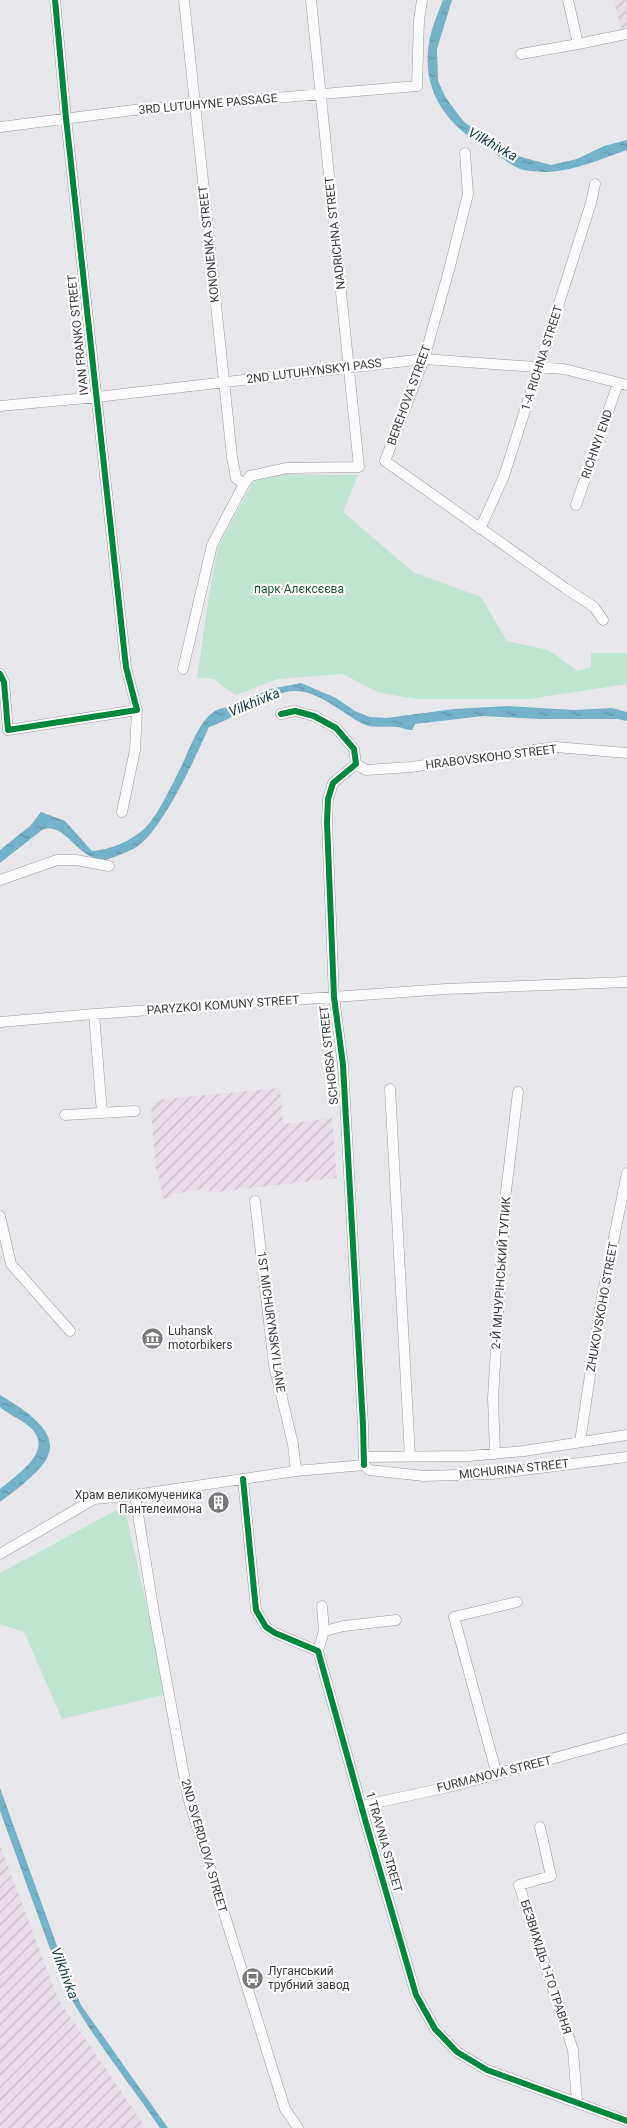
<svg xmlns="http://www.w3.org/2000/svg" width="627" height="2128" viewBox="0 0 627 2128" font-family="Roboto,sans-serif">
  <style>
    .industrial { fill: url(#industrial-furrows) }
    .green { fill: #c0e4d2 }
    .water { fill: url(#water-ripples) }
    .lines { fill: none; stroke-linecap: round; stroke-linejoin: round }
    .minor-casing { stroke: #9d9ca0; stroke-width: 11 }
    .minor { stroke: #fbfbfc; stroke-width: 10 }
    .cycleway-casing { stroke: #fff; stroke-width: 9 }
    .cycleway { stroke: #00873e; stroke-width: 6 }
    .labels { text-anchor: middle; stroke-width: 4.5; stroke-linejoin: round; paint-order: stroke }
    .street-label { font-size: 12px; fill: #3d3c3f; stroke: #fff }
    .park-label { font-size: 12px; fill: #1f573b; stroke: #fff }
    .poi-label { font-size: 12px; fill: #3d3c3f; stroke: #fff; text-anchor: start }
    .water-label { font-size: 14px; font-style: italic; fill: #133b49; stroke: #fff }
  </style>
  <defs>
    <pattern id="industrial-furrows" width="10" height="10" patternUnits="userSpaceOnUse" patternTransform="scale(1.25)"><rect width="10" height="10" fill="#e8dce7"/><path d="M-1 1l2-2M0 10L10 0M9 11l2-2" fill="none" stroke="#c8bec7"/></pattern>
    <pattern id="water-ripples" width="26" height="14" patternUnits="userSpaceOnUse" patternTransform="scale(1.25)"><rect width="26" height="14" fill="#74b2c9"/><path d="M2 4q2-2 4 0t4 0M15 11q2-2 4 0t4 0" fill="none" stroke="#6092a5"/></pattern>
  </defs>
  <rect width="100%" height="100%" fill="#e7e6eb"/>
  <path class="industrial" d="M614,0H627V27L621,28Z
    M280,1088L283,1124L332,1118L337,1178L210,1193L208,1188L173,1194V1198L162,1199L160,1182L156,1170L151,1113L153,1103L164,1099Z
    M0,1845L58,1999L146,2128H0Z"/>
  <path class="green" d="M288,474L358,475L343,512L413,572L481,597L507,641L548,650L578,671L591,667V653H627V684L529,699H418L380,693L343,674L278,679L236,695L213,679L197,678L210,590L218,547L254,480Z
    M124,1506L167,1694L62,1719L24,1632L0,1624V1573Z"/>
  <path class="water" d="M443,0H452L437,49L438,81L446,98L464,122L507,150L521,157L551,165L577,159L604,146L627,140V150C601,159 574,171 546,172C540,172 526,171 520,169C510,165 500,156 491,151C449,127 421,94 429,43C431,29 438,13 443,0Z
    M301,683L336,698L355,711L370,717L386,718L454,709L508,706L574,710L612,708L627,712V721L617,719H541L483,716L415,724L412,730C407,730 403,728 398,727C387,725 373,729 363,724C339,712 315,686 286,692C259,698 236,718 209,727C196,756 162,832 135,848C126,853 114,857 103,861C97,859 90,857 85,853C71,844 60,823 42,830L0,863V850L30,826L41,812L65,821L92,851C110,850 131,841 144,829C158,816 171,786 180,769C190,750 203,703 230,708L270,689Z
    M0,1395C18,1406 57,1428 49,1453C46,1465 31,1477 22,1485C15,1491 7,1496 0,1502V1489C19,1473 59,1448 26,1424C18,1418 8,1414 0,1407Z
    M0,1788L61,1957L81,2005L168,2128H160C127,2079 89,2034 62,1982L0,1811Z"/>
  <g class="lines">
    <defs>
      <path id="minor" d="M184,0L232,457L236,478L244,484
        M568,0L578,44L627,34
        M521,54L578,44
        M0,127L134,110L417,86L419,20L422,0
        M465,153L468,194L449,270L424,359L385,461L565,588L594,607L603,620
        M0,406L97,397L424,359L564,369L627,385
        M576,505L618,383
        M480,529L504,476L591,203L595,184
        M183,669L212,545L244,484L250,476L287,468L359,467L311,0
        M0,674L4,682L8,730L137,710L126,667L66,118L55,0
        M281,714L295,711L314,716L336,728L354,749L356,764L333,783L328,799L327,822L334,997L343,1065L363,1425L364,1465
        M356,764L366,770L411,767L556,747L627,753
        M122,812L135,750L137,710
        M0,880L57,860H76L109,866
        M94,1014L102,1113
        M0,1022L94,1014L446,989L627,982
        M390,1089L410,1456
        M65,1115L135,1111
        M255,1201L274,1365L293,1444L296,1471
        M0,1216L11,1264L70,1331
        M580,1442L601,1302L627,1173
        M495,1454L493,1398L505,1200L518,1092
        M364,1457L469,1456L524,1451L627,1435
        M243,1479L256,1610L266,1627L275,1633L318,1651L366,1823L416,1995L435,2029L457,2052L487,2070L627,2121
        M135,1495L154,1613L188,1797L285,2109L298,2128
        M0,1554L94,1499L135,1495L296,1471L364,1465L369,1470L424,1476L492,1474L627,1457
        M324,1631L344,1626L396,1620
        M318,1651L324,1631L322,1606
        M497,1775L454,1617L517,1602
        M361,1806L453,1786L627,1738
        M540,1827L551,1876L519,1885L573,2050L577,2102"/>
    </defs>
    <use href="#minor" class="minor-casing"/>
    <use href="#minor" class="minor"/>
    <defs>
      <path id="cycleway" d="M0,674L4,682L8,730L137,710L126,667L66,118L55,0
        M281,714L295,711L314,716L336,728L354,749L356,764L333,783L328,799L327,822L334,997L343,1065L363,1425L364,1465
        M243,1479L256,1610L266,1627L275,1633L318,1651L366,1823L416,1995L435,2029L457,2052L487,2070L627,2121"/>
    </defs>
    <use href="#cycleway" class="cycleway-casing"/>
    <use href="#cycleway" class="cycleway"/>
  </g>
  <defs>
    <symbol id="museum-disc" viewBox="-11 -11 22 22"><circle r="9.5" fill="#78787b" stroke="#fff"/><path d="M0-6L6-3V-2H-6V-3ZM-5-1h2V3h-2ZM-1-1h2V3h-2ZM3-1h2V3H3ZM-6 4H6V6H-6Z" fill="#fff"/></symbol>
    <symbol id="building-disc" viewBox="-11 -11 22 22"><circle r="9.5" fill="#78787b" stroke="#fff"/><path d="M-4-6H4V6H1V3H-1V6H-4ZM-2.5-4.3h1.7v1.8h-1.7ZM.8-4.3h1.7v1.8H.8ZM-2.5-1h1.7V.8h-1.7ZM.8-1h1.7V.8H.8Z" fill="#fff"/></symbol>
    <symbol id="bus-disc" viewBox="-11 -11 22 22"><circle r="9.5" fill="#78787b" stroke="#fff"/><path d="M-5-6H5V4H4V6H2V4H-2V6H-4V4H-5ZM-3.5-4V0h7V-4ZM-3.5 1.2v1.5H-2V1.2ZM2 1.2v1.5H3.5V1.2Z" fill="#fff"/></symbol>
  </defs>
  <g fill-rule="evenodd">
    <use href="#museum-disc" x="140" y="1326" width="25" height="25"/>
    <use href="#building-disc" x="206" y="1490" width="25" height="25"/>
    <use href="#bus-disc" x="240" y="1966" width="25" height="25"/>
  </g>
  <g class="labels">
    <g class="street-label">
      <text transform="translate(208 104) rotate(-5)" y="4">3RD LUTUHYNE PASSAGE</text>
      <text transform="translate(335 233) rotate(-96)" y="4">NADRICHNA STREET</text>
      <text transform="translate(209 244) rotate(-96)" y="4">KONONENKA STREET</text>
      <text transform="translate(78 335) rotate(-96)" y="4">IVAN FRANKO STREET</text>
      <text transform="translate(542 358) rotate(-72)" y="4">1-A RICHNA STREET</text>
      <text transform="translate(314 371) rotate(-7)" y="4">2ND LUTUHYNSKYI PASS</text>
      <text transform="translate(409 395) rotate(-70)" y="4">BEREHOVA STREET</text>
      <text transform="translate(597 444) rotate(-71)" y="4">RICHNYI END</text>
      <text transform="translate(491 757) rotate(-7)" y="4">HRABOVSKOHO STREET</text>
      <text transform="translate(223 1005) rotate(-4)" y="4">PARYZKOI KOMUNY STREET</text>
      <text transform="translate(329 1055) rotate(-96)" y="4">SCHORSA STREET</text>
      <text transform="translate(501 1273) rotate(-86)" y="4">2-Й МІЧУРІНСЬКИЙ ТУПИК</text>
      <text transform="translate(602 1307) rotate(-80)" y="4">ZHUKOVSKOHO STREET</text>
      <text transform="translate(271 1322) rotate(82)" y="4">1ST MICHURYNSKYI LANE</text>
      <text transform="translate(514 1469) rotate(-6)" y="4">MICHURINA STREET</text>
      <text transform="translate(494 1774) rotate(-14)" y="4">FURMANOVA STREET</text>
      <text transform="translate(384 1842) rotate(74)" y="4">1 TRAVNIA STREET</text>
      <text transform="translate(204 1846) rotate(74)" y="4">2ND SVERDLOVA STREET</text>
      <text transform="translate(546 1967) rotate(72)" y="4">БЕЗВИХІДЬ 1-ГО ТРАВНЯ</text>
    </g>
    <g class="park-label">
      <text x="299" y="593">парк Алєксєєва</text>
    </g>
    <g class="poi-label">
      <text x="168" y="1335">Luhansk<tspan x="168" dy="14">motorbikers</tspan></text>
      <text x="202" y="1499" text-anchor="end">Храм великомученика<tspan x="202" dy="14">Пантелеимона</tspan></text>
      <text x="268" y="1975">Луганський<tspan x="268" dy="14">трубний завод</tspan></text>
    </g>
    <g class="water-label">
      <text transform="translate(493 144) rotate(29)" y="5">Vilkhivka</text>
      <text transform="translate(254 702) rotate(-22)" y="5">Vilkhivka</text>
      <text transform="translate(65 1973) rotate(69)" y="5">Vilkhivka</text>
    </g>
  </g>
</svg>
